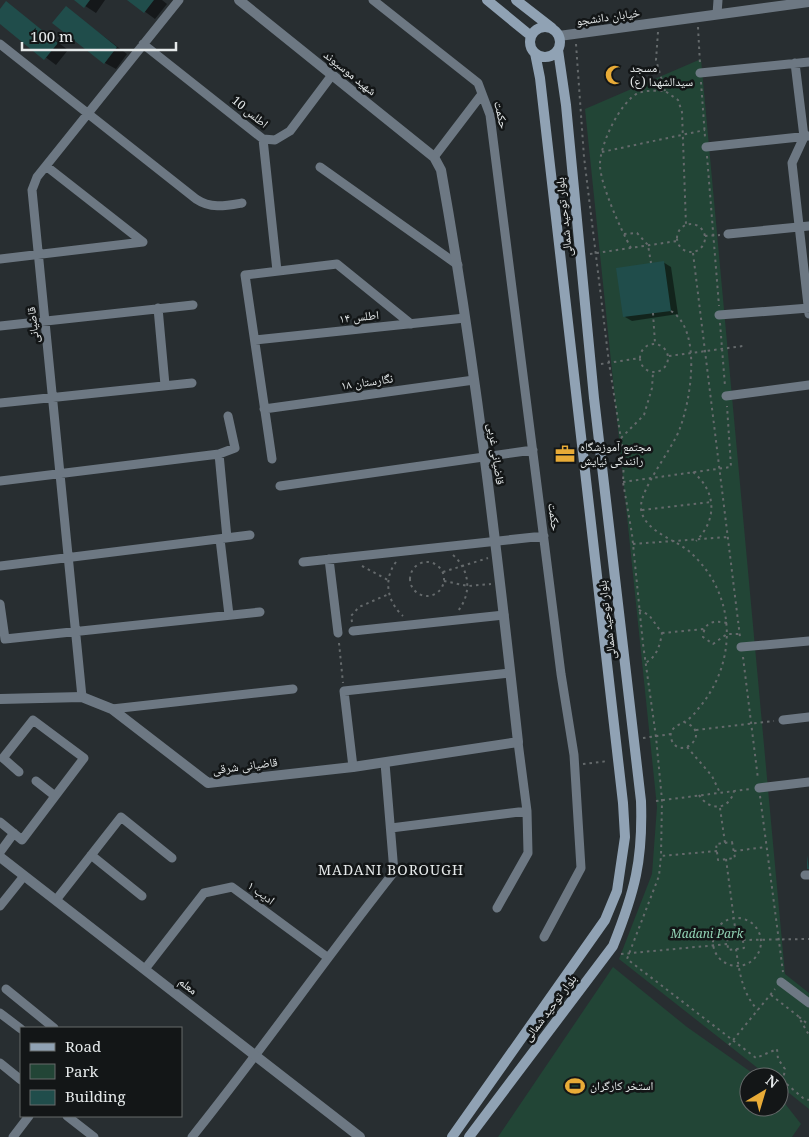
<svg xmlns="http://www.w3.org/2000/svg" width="809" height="1137" viewBox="0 0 809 1137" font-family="'Noto Serif','Noto Naskh Arabic',serif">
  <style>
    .green { fill: #224536 }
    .shadow { fill: #0007 }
    .building { fill: #204d4b }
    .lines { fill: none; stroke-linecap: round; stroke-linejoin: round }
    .path { stroke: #656a6c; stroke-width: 2; stroke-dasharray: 2.5 4; stroke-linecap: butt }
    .minor { stroke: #6d7883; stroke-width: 9 }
    .tertiary { stroke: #6d7883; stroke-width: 10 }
    .secondary { stroke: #90a2b4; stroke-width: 10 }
    .labels { text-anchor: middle; stroke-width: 5; stroke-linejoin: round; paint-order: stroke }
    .street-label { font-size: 12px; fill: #e5e9ea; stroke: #131617 }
    .poi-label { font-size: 12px; fill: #e5e9ea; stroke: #131617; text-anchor: start }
    .park-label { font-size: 12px; font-style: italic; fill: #92d3b5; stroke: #131617 }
    .neighbourhood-label { font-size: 14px; letter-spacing: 1px; fill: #e5e9ea; stroke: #131617 }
  </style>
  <rect width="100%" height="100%" fill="#282e31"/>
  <path class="green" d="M701,59L785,974L809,993V1109L779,1085V1077H769L619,959L652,874L657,807L585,109Z
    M613,967L687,1027L758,1077H749V1107H779V1096L801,1124L792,1137H498Z"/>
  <path class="shadow" d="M76,0H105L96,13Z
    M129,0H162L167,4L155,19Z
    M6,3L68,50L56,65L0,23V11Z
    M66,8L127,54L116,69L105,63Z
    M663,262L671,267L678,314L632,321L625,317Z"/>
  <path class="building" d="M74,0H90L84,8Z
    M127,0H154L144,13Z
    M6,1L58,43L44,60L0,24V9Z
    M66,6L117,47L104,64L52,23Z
    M664,261L671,311L623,317L616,268Z
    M807,855L809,869H807Z"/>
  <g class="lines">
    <path class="path" d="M698,27L700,64
      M658,32L656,60L665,91
      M576,44L584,157L609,363L624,458L623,482L632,534L643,644L656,737L662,800L661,856
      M701,82L705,137
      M602,152L705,130
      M707,156L719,306
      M677 238a14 14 0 1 1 28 0a14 14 0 1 1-28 0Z
      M624,234L637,233L648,245L651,263
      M705,236L720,235
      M631,248C621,230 601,186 600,166C599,146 620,102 638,93C646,90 656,91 665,91L678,100L682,112L686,225
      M693,253L740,637
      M590,254L677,241
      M671,311C702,330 691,399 680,428C673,449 639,489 641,509C644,532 676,539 691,553C737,595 738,663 698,709C695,713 689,720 684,722C677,726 667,729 672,741C682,761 713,732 684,722
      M653,313L655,343
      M720,323L725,386
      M640 358a14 14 0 1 1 28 0a14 14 0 1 1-28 0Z
      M669,356L743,346
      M601,364L640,358
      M621,438L644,415L652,388L653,372
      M693,472C717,492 717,520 696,541
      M623,482L731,467L727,406
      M642,510L712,502
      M633,544L728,537
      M453,555C470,570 472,593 458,611
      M396,562C383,579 387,602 403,616
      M410 579a17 17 0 1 1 34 0a17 17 0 1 1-34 0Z
      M362,566L388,580
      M443,572L488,558
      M444,581L468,586L491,584
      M639,610L649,615L662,633C660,645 657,657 645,663
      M352,622L351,616L359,607L389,594
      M727,623C713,620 704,622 703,637L713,644L727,634H739
      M662,633L704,629
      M339,643L343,683
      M743,657L758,779
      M696,730L774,721
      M643,738L671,734
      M687,747L712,776L720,793
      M583,764L608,761
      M699,795C709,811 729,811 734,791
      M760,796L783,972
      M656,801L750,789
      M720,808L725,843
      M732,842L735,858L718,860L716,844Z
      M717,851L661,856L659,876L627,959L756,1058L777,1049L778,1059L785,1069L783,1081L803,1098L809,1100
      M734,851L766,847
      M726,859L736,935
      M713 942a24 24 0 1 1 48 0a24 24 0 1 1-48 0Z
      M742,934L744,948L728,950L727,936Z
      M743,940L809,939
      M736,949C739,970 742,994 758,1010
      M621,954L728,944
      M771,995L798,1016L809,1035
      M799,1017L809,1025
      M729,1045L775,989"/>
    <path class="minor" d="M373,0L478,83L490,115L561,674L574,755L581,868L544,937
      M717,14L718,0
      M0,44L196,199C211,209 225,206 242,203
      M143,44L263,139L275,140L290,131L332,75
      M795,63L804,137L792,163L809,314
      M700,73L809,62
      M263,139L277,271
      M706,147L809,136
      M434,157L482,94
      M46,166L143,242
      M320,167L458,265
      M728,234L809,226
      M0,259L143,242
      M158,308L165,385
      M719,315L809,308
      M0,326L193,305
      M255,340L465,318
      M726,396L809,385
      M0,403L192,383
      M264,409L474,380
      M219,454L227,538
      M272,459L245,275L337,264L411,324
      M0,481L219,454L235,448L228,416
      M280,486L533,450
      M220,539L229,615
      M329,559L338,633
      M303,562L544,536
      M0,566L250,535
      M0,604L5,639L260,612
      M353,631L504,615
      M741,647L809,641
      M82,697L32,190L37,177L179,0
      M112,709L293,689
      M783,720L809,717
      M353,767L344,691L510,673
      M36,781L55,796
      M759,788L809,782
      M0,822L22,840L84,758L33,720L3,758L19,772
      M391,828L527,811
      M0,852L14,833
      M91,855L142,896
      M805,875H809
      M56,900L121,817L172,858
      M0,906L24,876
      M497,908L528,853L527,811L518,742
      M145,969L204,893L232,887L327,957
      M781,982L809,1003
      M6,989L54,1028
      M0,1013L21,1029
      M0,1063L21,1080
      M67,1116L94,1137
      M13,1137L29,1116
      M192,1137C262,1050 325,959 394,872L385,763"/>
    <path class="tertiary" d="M559,36L809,2
      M0,699L82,697L112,709L208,783L353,767L518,742C497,551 475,360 441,170L434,157L239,0
      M0,857L360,1137"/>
    <path class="secondary" d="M487,0L531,36
      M516,0L552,28
      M530 42a15 15 0 1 1 30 0a15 15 0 1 1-30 0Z
      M452,1137L605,920L617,891L625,837L623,803L540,78L535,53
      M469,1137L613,946C635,891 643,860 641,801L594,398L566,105L558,50"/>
  </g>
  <defs>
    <symbol id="mosque-bare" viewBox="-9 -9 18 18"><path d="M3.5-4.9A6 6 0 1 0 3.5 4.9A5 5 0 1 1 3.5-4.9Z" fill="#e8ab37" stroke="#131617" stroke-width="2.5" paint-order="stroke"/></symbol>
    <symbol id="office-bare" viewBox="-9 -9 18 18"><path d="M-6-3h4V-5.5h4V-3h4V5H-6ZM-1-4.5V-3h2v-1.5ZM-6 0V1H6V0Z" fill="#e8ab37" stroke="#131617" stroke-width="2.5" paint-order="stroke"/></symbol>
    <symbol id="stadium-bare" viewBox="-9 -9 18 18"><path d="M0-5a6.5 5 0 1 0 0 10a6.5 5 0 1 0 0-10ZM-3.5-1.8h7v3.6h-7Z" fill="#e8ab37" stroke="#131617" stroke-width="2.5" paint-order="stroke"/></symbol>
  </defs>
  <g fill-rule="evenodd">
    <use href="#mosque-bare" x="601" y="61" width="28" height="28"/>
    <use href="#office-bare" x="551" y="440" width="28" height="28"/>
    <use href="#stadium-bare" x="561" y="1072" width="28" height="28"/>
  </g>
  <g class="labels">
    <g class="street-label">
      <text transform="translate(608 17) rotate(-8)" y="4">خیابان دانشجو</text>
      <text transform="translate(350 73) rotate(39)" y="4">شهید موسیوند</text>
      <text transform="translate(250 112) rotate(39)" y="4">اطلس 10</text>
      <text transform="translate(501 115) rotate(77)" y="4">حکمت</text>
      <text transform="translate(564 217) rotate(-96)" y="4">بلوار توحید شمالی</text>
      <text transform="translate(359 317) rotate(-6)" y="4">اطلس ۱۴</text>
      <text transform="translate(33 325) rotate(-96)" y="4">قاضیانی</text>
      <text transform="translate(367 382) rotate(-8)" y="4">نگارستان ۱۸</text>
      <text transform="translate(496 454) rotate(82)" y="4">قاضیانی غربی</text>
      <text transform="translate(554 517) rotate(83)" y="4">حکمت</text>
      <text transform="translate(607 620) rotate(-97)" y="4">بلوار توحید شمالی</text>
      <text transform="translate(245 766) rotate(-7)" y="4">قاضیانی شرقی</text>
      <text transform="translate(261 893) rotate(36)" y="4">ادیب ۱</text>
      <text transform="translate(188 986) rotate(38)" y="4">معلم</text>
      <text transform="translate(550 1008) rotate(-53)" y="4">بلوار توحید شمالی</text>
    </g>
    <g class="poi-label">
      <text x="630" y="72">مسجد<tspan x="630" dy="14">سیدالشهدا (ع)</tspan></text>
      <text x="580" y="451">مجتمع آموزشگاه<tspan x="580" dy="14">رانندگی نیایش</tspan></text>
      <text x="590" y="1090">استخر کارگران</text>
    </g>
    <g class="park-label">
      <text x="707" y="938">Madani Park</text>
    </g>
    <g class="neighbourhood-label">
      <text x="391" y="875">MADANI BOROUGH</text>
    </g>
  </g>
  <rect x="20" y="1027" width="162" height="90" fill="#131617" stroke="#676a6b"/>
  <rect x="30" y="1043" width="25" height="8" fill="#90a2b4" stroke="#676a6b"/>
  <text x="65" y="1052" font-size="15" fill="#e5e9ea">Road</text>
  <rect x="30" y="1064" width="25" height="15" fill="#224536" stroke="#676a6b"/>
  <text x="65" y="1077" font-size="15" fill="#e5e9ea">Park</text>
  <rect x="30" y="1090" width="25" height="15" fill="#204d4b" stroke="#676a6b"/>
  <text x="65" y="1102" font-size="15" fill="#e5e9ea">Building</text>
  <g transform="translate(764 1092) rotate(38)"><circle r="24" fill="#131617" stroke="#676a6b"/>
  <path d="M0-4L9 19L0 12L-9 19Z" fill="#e8ab37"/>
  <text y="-8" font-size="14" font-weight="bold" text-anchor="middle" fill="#e5e9ea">N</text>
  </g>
  <path d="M22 42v8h154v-8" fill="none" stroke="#e5e9ea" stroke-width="2.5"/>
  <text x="30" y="42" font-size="15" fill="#e5e9ea" stroke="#131617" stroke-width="4" paint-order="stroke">100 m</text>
</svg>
